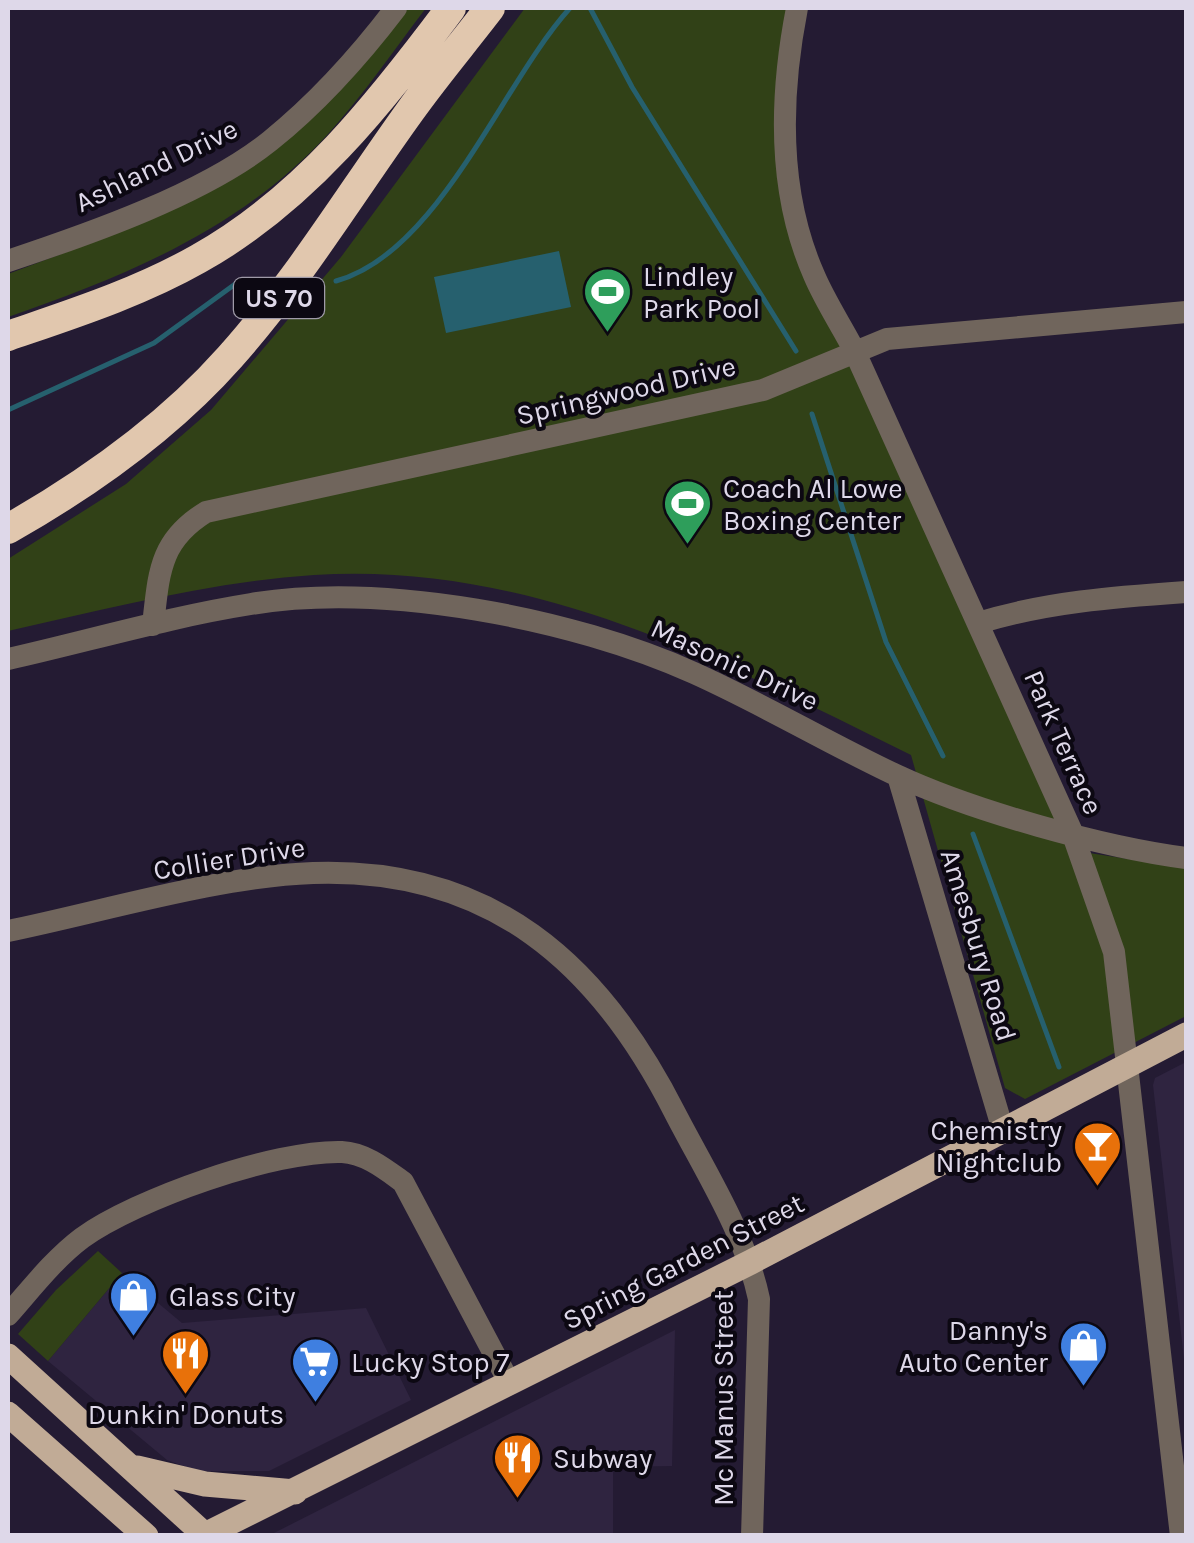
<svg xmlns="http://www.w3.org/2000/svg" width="1194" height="1543" viewBox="0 0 1194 1543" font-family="Karla,sans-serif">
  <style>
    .built { fill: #2f2440 }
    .green { fill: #314117 }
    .water { fill: #26606e }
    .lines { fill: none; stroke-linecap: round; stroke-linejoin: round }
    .stream { stroke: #26606e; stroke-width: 5 }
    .minor { stroke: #70655c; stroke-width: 22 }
    .major { stroke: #c1ab96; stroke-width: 25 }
    .highway { stroke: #e1c7ae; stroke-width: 30 }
    .labels { text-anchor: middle; stroke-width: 8; stroke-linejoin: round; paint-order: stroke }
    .shield { fill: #0c0812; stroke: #9f9aa8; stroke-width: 2.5 }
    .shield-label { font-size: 25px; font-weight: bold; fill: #ded8e9 }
    .street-label { font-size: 28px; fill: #ded8e9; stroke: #0c0812 }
    .poi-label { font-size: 28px; fill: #ded8e9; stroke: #0c0812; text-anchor: start }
  </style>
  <rect width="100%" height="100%" fill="#241b33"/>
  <path class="built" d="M1186,1062V1377L1153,1085L1155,1078Z
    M122,1273L182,1323L366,1308L411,1400L269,1471H197L167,1460L48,1361Z
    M675,1330L672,1466L613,1467V1535H270Z"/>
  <path class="green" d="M405,8H426C394,50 364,94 328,134C241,229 126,276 8,317V274L101,239L240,172Z
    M525,8H787L779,163L942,565L1070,850L1186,868V1016L1025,1099L1005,1088L911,755C723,662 530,561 314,575C210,582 108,609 8,631V559L126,484L211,410L341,257Z
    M98,1251L122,1273L48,1361L18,1334L56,1290Z"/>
  <path class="water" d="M559,251L571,307L446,333L434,277Z"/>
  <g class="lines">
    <path class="stream" d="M590,8L632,87L796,351
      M336,281C439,253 502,83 570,8
      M8,410L154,343L238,282
      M812,414L886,642L943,756
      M973,834L1059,1067"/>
    <path class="minor" d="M797,8C780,95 777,191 814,275C825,301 841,325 854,350L1072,832L1114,952L1181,1536
      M8,261C89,234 204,194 270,141C316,104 361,54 396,8
      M978,623C1046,602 1115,597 1186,592
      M153,625C159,573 159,541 206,512L763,390L887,339L1186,312
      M8,659C88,641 169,617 251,604C383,582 572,618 694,673C763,704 828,743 896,775C973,811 1102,847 1186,858
      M898,776L1003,1130
      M8,931C101,912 220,876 313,873C491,867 599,963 675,1113C706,1173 745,1233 759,1299L752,1536
      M8,1315C31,1289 54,1259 82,1238C136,1199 275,1150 342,1152C365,1153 385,1169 403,1182L509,1382"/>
    <path class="major" d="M8,1356L206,1536
      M8,1414L146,1536
      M137,1468L205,1484L295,1492
      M203,1536L751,1262L1186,1035"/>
    <path class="highway" d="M8,336C72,314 138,293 198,259C304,200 380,103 451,8
      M8,529C89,483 168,427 230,357C298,281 351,193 411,110C436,75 464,42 490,8"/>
  </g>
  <defs>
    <symbol id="stadium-pin" viewBox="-11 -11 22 30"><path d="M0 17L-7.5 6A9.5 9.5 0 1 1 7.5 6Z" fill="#2e9e5b" stroke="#0c0812"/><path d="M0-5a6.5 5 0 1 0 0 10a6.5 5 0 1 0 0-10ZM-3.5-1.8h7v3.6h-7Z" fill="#fff"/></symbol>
    <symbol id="bar-pin" viewBox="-11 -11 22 30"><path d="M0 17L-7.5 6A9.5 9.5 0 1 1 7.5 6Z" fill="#e8710a" stroke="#0c0812"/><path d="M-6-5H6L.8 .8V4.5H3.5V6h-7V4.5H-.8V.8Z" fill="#fff"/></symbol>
    <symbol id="shop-pin" viewBox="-11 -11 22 30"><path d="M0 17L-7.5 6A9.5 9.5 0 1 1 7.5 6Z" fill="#3f7fe0" stroke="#0c0812"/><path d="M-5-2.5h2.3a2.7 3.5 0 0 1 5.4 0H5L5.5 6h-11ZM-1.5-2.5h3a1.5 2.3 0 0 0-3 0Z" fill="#fff"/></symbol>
    <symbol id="restaurant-pin" viewBox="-11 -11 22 30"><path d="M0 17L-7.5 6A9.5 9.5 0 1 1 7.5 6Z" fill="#e8710a" stroke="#0c0812"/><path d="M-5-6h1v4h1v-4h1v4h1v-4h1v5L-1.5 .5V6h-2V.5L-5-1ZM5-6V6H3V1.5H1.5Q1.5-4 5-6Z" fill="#fff"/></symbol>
    <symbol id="supermarket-pin" viewBox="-11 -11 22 30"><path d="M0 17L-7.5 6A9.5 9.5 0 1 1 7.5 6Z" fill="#3f7fe0" stroke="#0c0812"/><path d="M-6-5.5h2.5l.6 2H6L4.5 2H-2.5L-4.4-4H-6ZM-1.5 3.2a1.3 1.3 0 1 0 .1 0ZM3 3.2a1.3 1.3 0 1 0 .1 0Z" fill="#fff"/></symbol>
  </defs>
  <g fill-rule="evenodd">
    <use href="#stadium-pin" x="580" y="264" width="55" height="75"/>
    <use href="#stadium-pin" x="660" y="476" width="55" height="75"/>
    <use href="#bar-pin" x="1070" y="1118" width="55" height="75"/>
    <use href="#shop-pin" x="106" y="1268" width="55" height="75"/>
    <use href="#shop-pin" x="1056" y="1318" width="55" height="75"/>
    <use href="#restaurant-pin" x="158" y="1326" width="55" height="75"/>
    <use href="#supermarket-pin" x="288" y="1334" width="55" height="75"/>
    <use href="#restaurant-pin" x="490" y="1430" width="55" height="75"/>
  </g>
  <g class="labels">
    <rect class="shield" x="234" y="278" width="90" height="40" rx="8"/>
    <g class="shield-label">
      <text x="279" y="307">US 70</text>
    </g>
    <g class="street-label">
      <text transform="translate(156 165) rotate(-26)" y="10">Ashland Drive</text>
      <text transform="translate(626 390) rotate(-13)" y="10">Springwood Drive</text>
      <text transform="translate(735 664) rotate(25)" y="10">Masonic Drive</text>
      <text transform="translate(1064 742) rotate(66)" y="10">Park Terrace</text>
      <text transform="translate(229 858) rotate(-9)" y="10">Collier Drive</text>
      <text transform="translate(979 945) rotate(73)" y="10">Amesbury Road</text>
      <text transform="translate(683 1261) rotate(-27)" y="10">Spring Garden Street</text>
      <text transform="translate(723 1398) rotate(-90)" y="10">Mc Manus Street</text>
    </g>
    <g class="poi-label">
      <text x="643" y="286">Lindley<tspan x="643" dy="32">Park Pool</tspan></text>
      <text x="723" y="498">Coach Al Lowe<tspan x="723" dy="32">Boxing Center</tspan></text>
      <text x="1062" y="1140" text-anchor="end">Chemistry<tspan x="1062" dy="32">Nightclub</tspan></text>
      <text x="169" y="1306">Glass City</text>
      <text x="1048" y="1340" text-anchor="end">Danny's<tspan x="1048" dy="32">Auto Center</tspan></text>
      <text x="351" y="1372">Lucky Stop 7</text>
      <text x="186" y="1424" text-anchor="middle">Dunkin' Donuts</text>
      <text x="553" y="1468">Subway</text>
    </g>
  </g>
  <rect width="1194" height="1543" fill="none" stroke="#ded8e9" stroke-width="20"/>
</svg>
